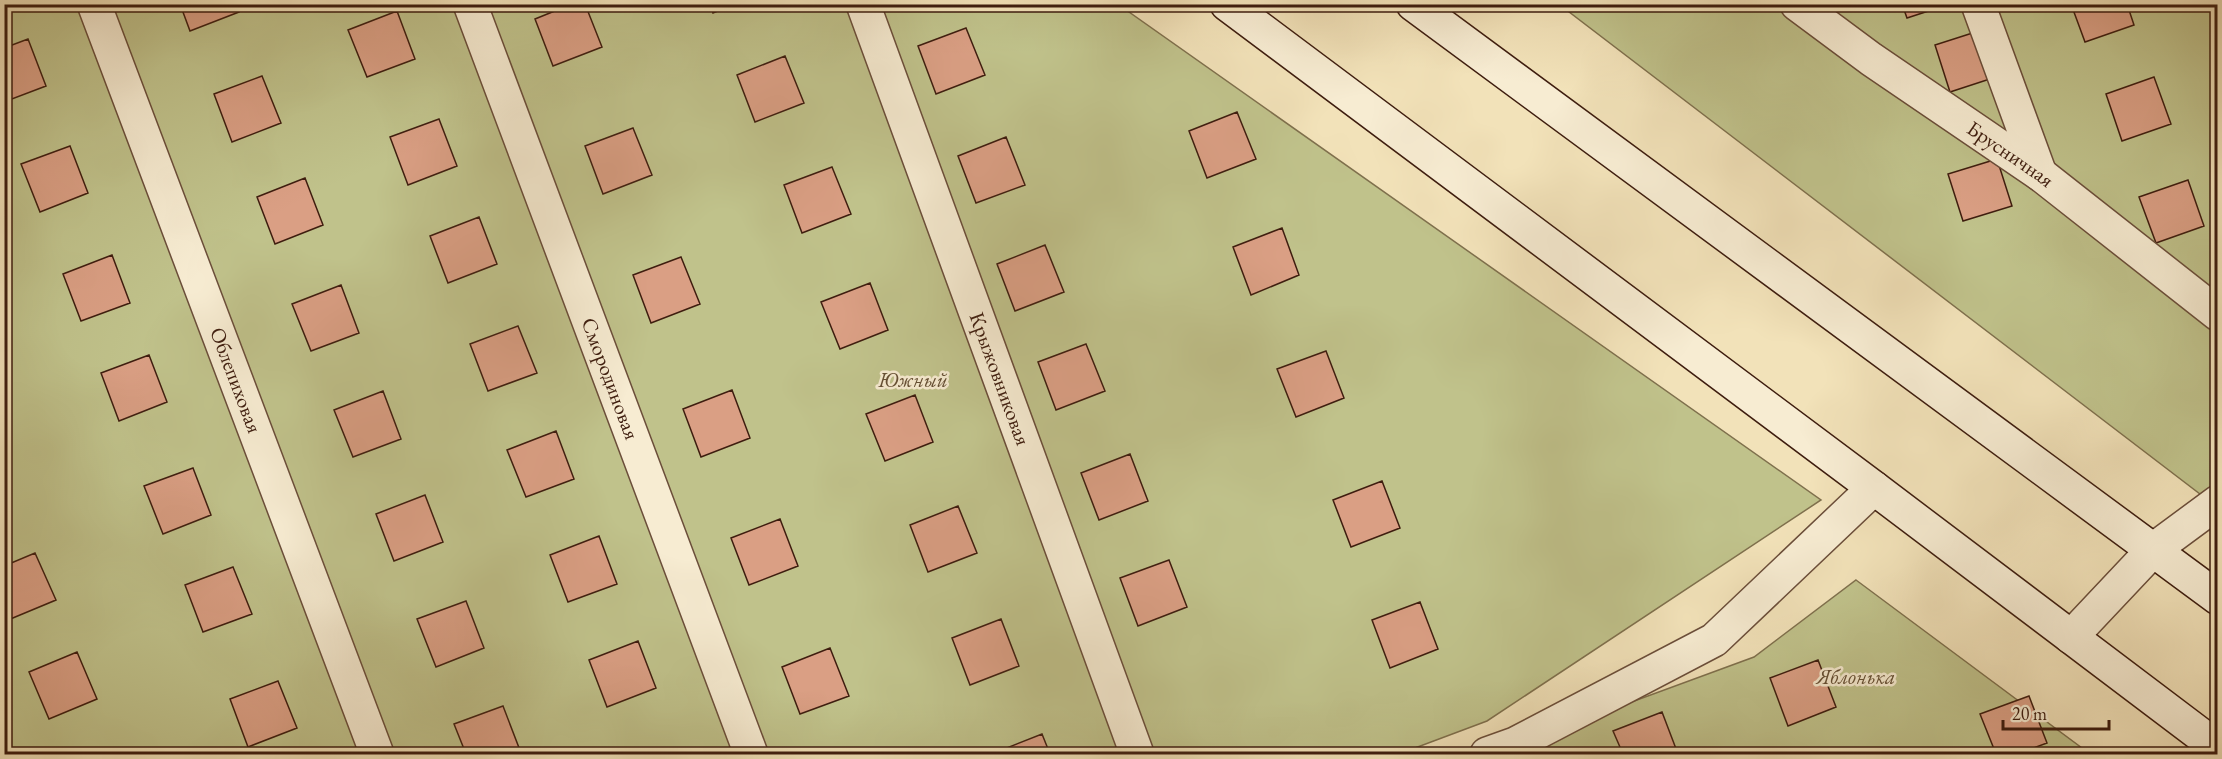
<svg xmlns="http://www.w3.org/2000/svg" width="2222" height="759" viewBox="0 0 2222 759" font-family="'EB Garamond',serif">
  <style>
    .green { fill: #c0c28b; stroke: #7f704d; stroke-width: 1.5 }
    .building { fill: #da9f84; stroke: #3e1d0f; stroke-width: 1.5 }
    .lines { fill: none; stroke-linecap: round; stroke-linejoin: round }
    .minor-casing { stroke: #6b4e3a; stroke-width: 36 }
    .secondary-casing { stroke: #3e1d0f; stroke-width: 36 }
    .minor { stroke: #f7ecd2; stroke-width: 33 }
    .secondary { stroke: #f7ecd2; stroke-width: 33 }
    .labels { text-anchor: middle; stroke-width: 5; stroke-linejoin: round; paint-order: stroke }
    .street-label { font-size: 21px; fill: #3e1d0f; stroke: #f7ecd2 }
    .park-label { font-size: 21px; font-style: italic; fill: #654f34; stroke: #f7ecd2 }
  </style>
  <rect width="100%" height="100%" fill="#f2e2b9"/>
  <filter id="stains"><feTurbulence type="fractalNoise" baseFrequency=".00333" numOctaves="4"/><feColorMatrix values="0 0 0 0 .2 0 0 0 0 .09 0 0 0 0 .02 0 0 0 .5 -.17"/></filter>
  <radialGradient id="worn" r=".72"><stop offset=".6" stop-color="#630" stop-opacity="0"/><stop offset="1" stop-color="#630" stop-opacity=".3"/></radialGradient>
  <path class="green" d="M4,5H1119L1821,500L1487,721L1399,754H5Z
    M1560,5H2217V507Z
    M1856,580L2090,754H1490L1754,657Z"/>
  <path class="building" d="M180,4H236L239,12L190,31Z
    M572,4H585L602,47L553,66L535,19Z
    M710,4H735L713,13Z
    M1902,4H1950L1907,18Z
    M2071,4H2127L2134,25L2085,42Z
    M397,11L415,59L367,77L348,30Z
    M966,28L985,75L936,94L918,46Z
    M1985,29L1999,76L1950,92L1935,45Z
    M28,39L46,86L4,102V48Z
    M785,56L804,103L755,122L737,75Z
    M262,76L281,123L232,142L214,94Z
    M2154,77L2171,124L2122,141L2106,94Z
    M1237,112L1256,159L1207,178L1189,131Z
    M439,119L457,166L408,185L390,137Z
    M633,128L652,175L603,194L585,146Z
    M1006,137L1025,185L976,203L958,156Z
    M70,146L88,193L40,212L21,164Z
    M1997,159L2012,206L1963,221L1948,174Z
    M832,167L851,214L802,233L784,185Z
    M305,178L323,225L275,244L257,197Z
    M2188,180L2204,226L2156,243L2139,197Z
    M479,217L497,264L448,283L430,236Z
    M1282,228L1299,275L1251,295L1233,247Z
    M1045,245L1064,292L1015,311L997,264Z
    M112,255L130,303L81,321L63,274Z
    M681,257L700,304L651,323L633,275Z
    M870,283L888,330L840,349L821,302Z
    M341,285L359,333L311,351L292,304Z
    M518,326L537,373L488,391L470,344Z
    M1086,344L1105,391L1056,410L1038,362Z
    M1326,351L1344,398L1296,417L1277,369Z
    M149,355L167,402L119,421L101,373Z
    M732,390L750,438L701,457L683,409Z
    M383,391L401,439L353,457L334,410Z
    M915,395L933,442L885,461L866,414Z
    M556,431L574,479L526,497L507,450Z
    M1130,454L1148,501L1099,520L1081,473Z
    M193,468L211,515L163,534L144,486Z
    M1382,481L1400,528L1351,547L1333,500Z
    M425,495L443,542L394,561L376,514Z
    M958,506L977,553L928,572L910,525Z
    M780,519L798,566L749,585L731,538Z
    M599,536L617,584L568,602L550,555Z
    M35,553L56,600L8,620L4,613V566Z
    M1169,560L1187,607L1138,626L1120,578Z
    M233,567L252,614L203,632L185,585Z
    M466,601L484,648L436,667L417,619Z
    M1420,602L1438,649L1390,668L1372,620Z
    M1001,619L1019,666L970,685L952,638Z
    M638,641L656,688L607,707L589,660Z
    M830,648L849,696L800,714L782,667Z
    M77,652L97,699L49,719L29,672Z
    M1818,660L1836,707L1788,726L1770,678Z
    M278,681L297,728L248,747L230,699Z
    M2029,696L2047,743L2017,754H1996L1980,714Z
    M503,706L521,753L516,754H466L454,724Z
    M1662,712L1678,754H1623L1613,731Z
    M1042,734L1050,754H995L994,753Z"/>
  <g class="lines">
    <defs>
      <g id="minor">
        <path id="s1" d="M94,4L377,754"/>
        <path id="s2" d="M470,4L751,754"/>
        <path id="s3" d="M863,4L1137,754"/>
        <path id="s4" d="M1797,4L1871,59L2040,174L2218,314"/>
        <path d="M1978,4L2040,174"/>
        <path d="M2071,637L2153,550L2218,502"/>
        <path d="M1487,754L1515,744L1714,640L1874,488"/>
      </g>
      <path id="secondary" d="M1227,4L1874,488L2218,748
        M1413,4L2218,598"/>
    </defs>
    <use href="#minor" class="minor-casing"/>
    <use href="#secondary" class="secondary-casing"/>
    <use href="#minor" class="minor"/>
    <use href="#secondary" class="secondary"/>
  </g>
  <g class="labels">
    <g class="street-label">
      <text dy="7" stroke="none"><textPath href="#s4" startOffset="261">Брусничная</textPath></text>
      <text dy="7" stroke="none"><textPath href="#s1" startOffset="402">Облепиховая</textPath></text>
      <text dy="7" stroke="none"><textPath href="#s2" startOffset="400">Смородиновая</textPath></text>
      <text dy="7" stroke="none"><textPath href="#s3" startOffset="399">Крыжовниковая</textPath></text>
    </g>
    <g class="park-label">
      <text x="913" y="387">Южный</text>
      <text x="1856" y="684">Яблонька</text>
    </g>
  </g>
  <rect width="2222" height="759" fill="none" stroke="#f2e2b9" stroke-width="24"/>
  <rect x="6" y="6" width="2210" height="747" fill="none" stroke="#3e1d0f" stroke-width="3"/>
  <rect x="12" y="12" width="2198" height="735" fill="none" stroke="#3e1d0f" stroke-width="1.5"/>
  <path d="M2003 720v9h106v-9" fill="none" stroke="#3e1d0f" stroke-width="3"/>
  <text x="2012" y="720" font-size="18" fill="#3e1d0f" stroke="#f7ecd2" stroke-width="4.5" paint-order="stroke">20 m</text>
  <rect width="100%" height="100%" filter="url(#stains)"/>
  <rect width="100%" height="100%" fill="url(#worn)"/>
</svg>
